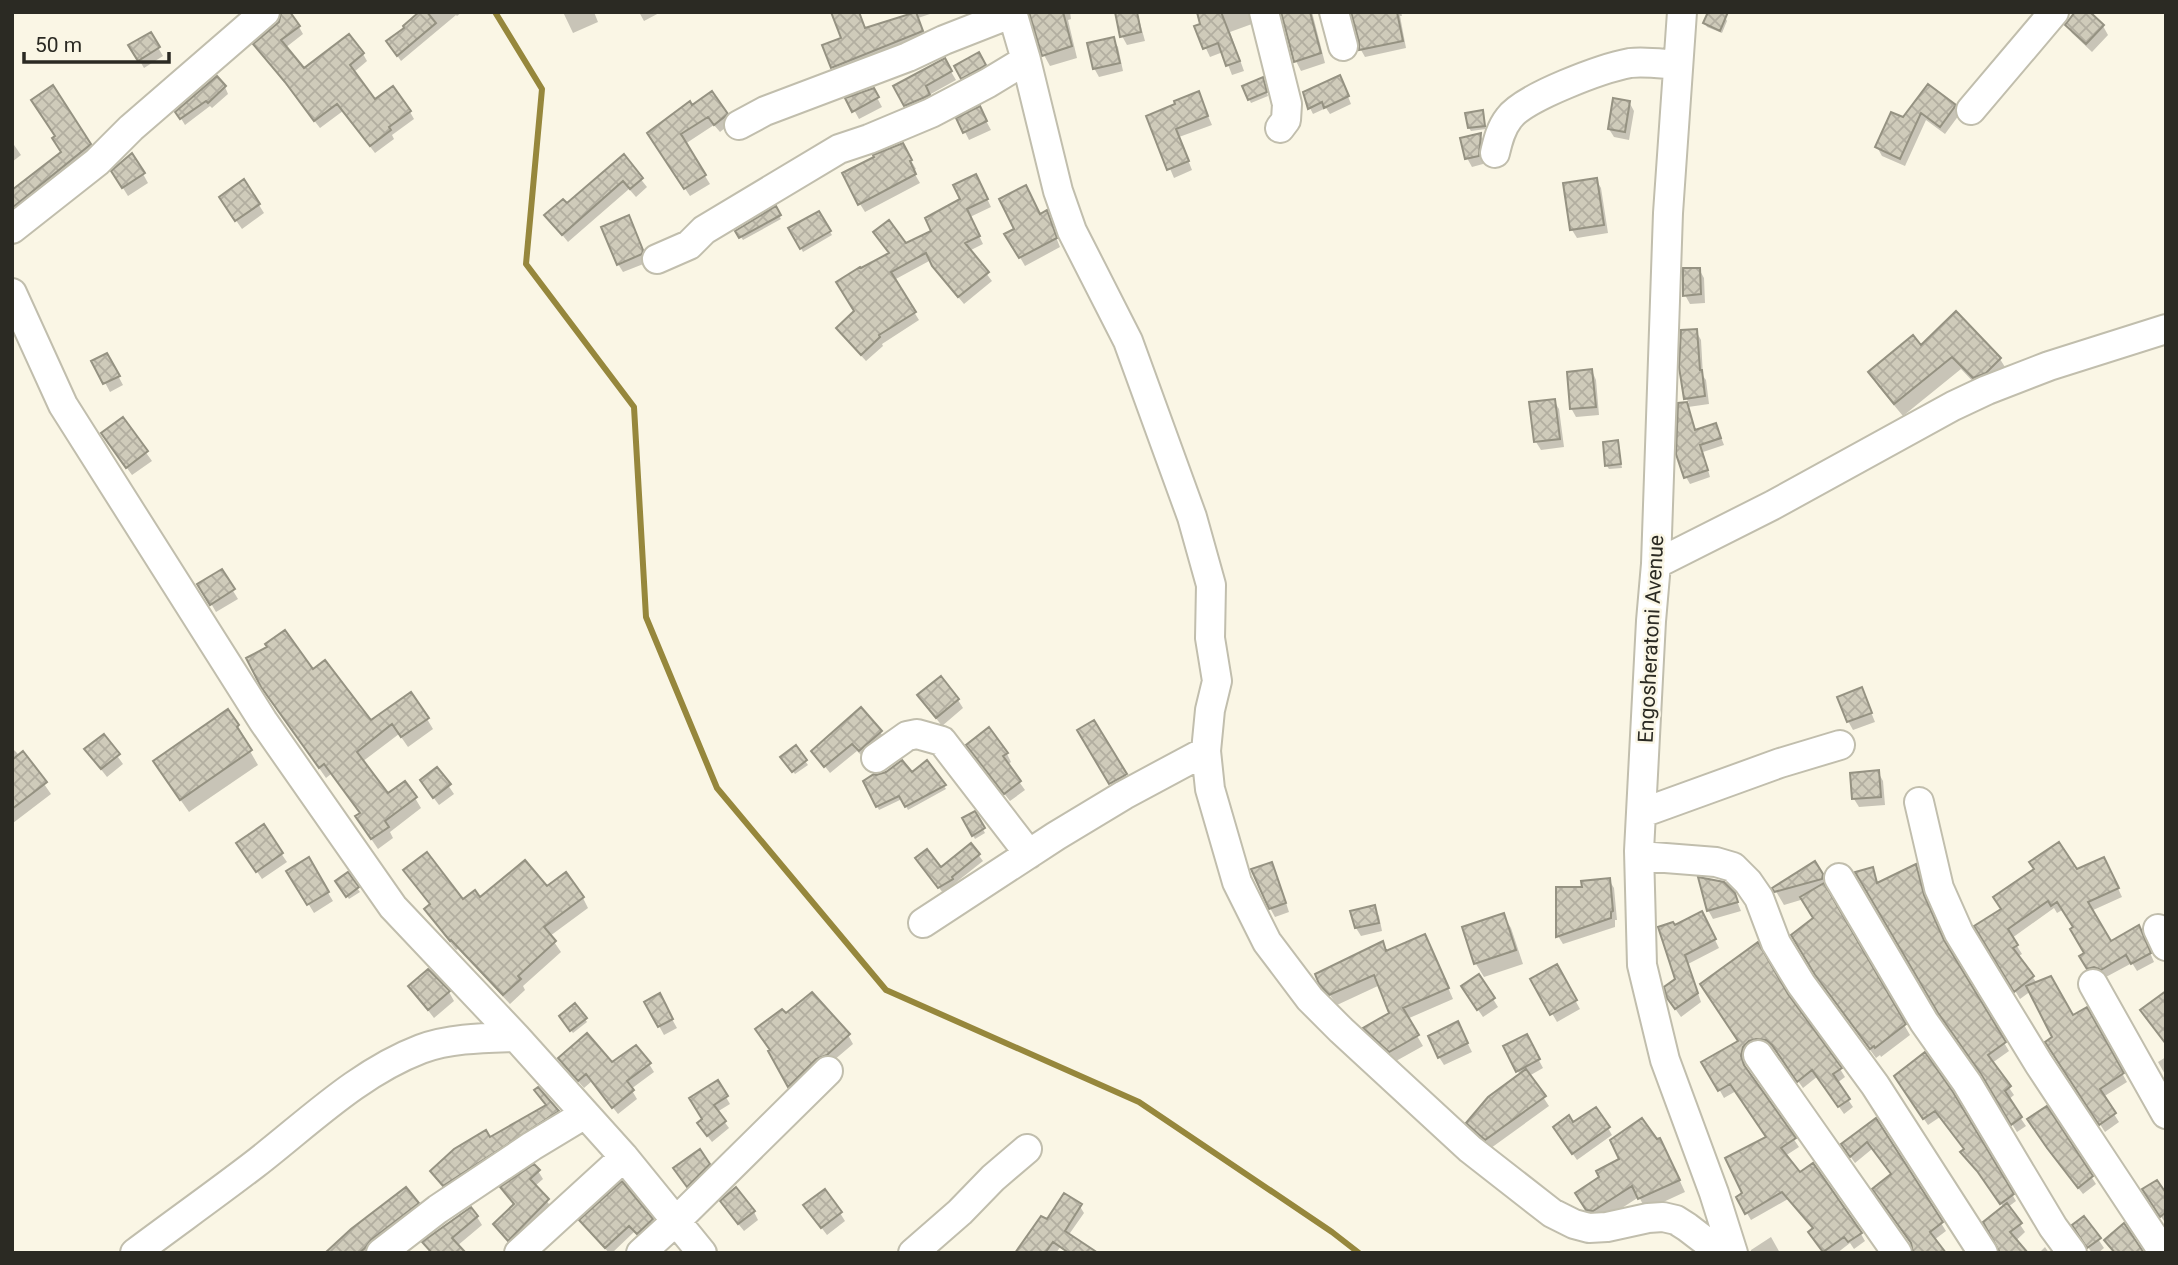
<svg xmlns="http://www.w3.org/2000/svg" width="2178" height="1265" viewBox="0 0 2178 1265" font-family="Roboto,sans-serif">
  <style>
    .shadow { fill: #0003 }
    .lines { fill: none; stroke-linecap: round; stroke-linejoin: round }
    .stream { stroke: #96873c; stroke-width: 6 }
    .building { fill: url(#building-cross-hatch); stroke: #959282; stroke-width: 2 }
    .minor-casing { stroke: #c1bead; stroke-width: 32 }
    .minor { stroke: #fff; stroke-width: 28 }
    .labels { text-anchor: middle; stroke-width: 5; stroke-linejoin: round; paint-order: stroke }
    .street-label { font-size: 21px; fill: #2b2a23; stroke: #faf6e5 }
  </style>
  <defs>
    <pattern id="building-cross-hatch" width="8" height="8" patternUnits="userSpaceOnUse" patternTransform="scale(1.75)"><rect width="8" height="8" fill="#cfcbba"/><path d="M0 0l8 8M0 8l8-8" fill="none" stroke="#b2aea0"/></pattern>
  </defs>
  <rect width="100%" height="100%" fill="#faf6e5"/>
  <path class="shadow" d="M462,12L457,16L456,15L401,61L392,48L417,16L416,12Z
    M563,12H594L598,22L573,33Z
    M639,12H661L644,21Z
    M833,12H859L866,30L908,16L906,12H936L918,18L927,40L838,76L825,46L843,39Z
    M1032,12H1070L1071,19L1068,20L1077,58L1050,66L1044,55Z
    M1137,12L1145,41L1127,45L1122,36Z
    M1196,12H1255L1252,24L1230,32L1244,71L1232,75L1223,52L1210,57L1196,27L1200,25Z
    M1283,12H1312L1325,63L1301,71L1296,61Z
    M1353,12H1401L1402,16H1400L1406,48L1365,57L1361,50V42Z
    M1725,17L1727,21L1722,33L1707,27L1705,23Z
    M2067,25L2103,26L2108,35L2092,52L2072,33Z
    M299,27L303,34L285,48L303,70L363,54L367,61L354,72L375,101L410,112L414,119L392,135L394,139L375,153L343,111L320,128L260,52Z
    M150,34L163,56L144,68L131,46Z
    M1113,39L1118,47L1123,71L1099,77L1094,68Z
    M979,54L989,74L967,86L956,66Z
    M944,60L956,80L929,95L934,104L910,114L895,87Z
    M1264,83L1268,96L1251,103L1249,99Z
    M1343,84L1351,104L1330,114L1326,108L1313,114L1310,108Z
    M53,87L95,154L12,221V195L63,153L57,137Z
    M225,87L228,94L212,108L210,106L185,125L177,112Z
    M1928,87L1954,106L1959,115L1945,134L1926,120L1905,166L1882,156L1877,147L1903,120Z
    M873,90L882,107L859,119L848,99Z
    M1198,93L1212,125L1179,137L1192,170L1174,178L1148,117Z
    M1629,102L1634,111L1629,140L1614,137L1609,129Z
    M692,107L726,115L731,123L720,132L714,125L685,144L710,184L690,196L654,142Z
    M1482,112L1486,129L1471,131L1469,128Z
    M984,117L991,130L969,140L965,132Z
    M1480,135L1485,143L1483,164L1472,167L1467,158Z
    M12,142L21,155L12,162Z
    M902,145L916,169L913,171L920,183L865,212L860,204Z
    M623,157L647,187L636,197L629,189L568,242L546,215L567,206Z
    M143,174L148,183L128,196L118,180Z
    M1596,180L1601,188L1608,233L1577,238L1572,230L1565,185Z
    M980,184L991,207L970,217L983,244L969,251L992,281L964,304L939,274L931,260L894,280L919,320L882,344L883,346L866,361L843,336L838,328L856,311L906,246L934,231L962,200Z
    M259,205L264,213L242,229L226,206Z
    M775,209L781,219L743,240L737,231Z
    M818,213L832,235L803,252L791,229Z
    M1046,213L1060,247L1025,266L1007,235Z
    M633,226L647,260L646,263L623,272L618,264Z
    M1699,269L1704,278L1705,303L1690,304L1685,295Z
    M1696,331L1701,340L1703,376L1706,380L1709,404L1688,407L1696,431L1719,432L1724,445L1703,452L1710,477L1690,484L1686,477L1680,404L1689,403L1686,398Z
    M1920,347L2000,359L2008,372L1982,391L1961,369L1903,416L1878,386L1870,372Z
    M107,355L123,385L110,392L94,362Z
    M1592,371L1596,380L1599,415L1576,417L1571,408Z
    M1554,401L1559,409L1564,447L1541,450L1536,442Z
    M122,419L152,461L132,475L108,442Z
    M1617,442L1622,468L1609,469L1607,466Z
    M221,571L238,599L216,612L200,585Z
    M313,671L371,722L427,719L433,729L408,747L399,734L362,762L387,796L415,798L421,808L390,832L393,838L378,849L363,827L361,814L331,774L326,778L270,698Z
    M1862,690L1875,722L1853,730L1848,721Z
    M919,696L958,700L963,708L942,726Z
    M228,712L238,726L246,740L244,741L258,765L189,812L163,775Z
    M1094,722L1131,784L1116,792L1079,731Z
    M880,732L885,739L864,758L857,751L830,773L813,751Z
    M103,736L123,764L107,777L92,758Z
    M795,747L808,765L795,774L785,761Z
    M12,748L20,756L23,754L51,794L13,823Z
    M973,754H1007L1011,762L1007,765L1025,790L1010,801Z
    M437,769L454,794L439,805L427,789Z
    M1878,772L1883,781L1885,805L1859,807L1854,799Z
    M911,775L944,786L946,789L908,810L902,799L879,810L865,782Z
    M974,813L985,833L975,839L964,819Z
    M263,827L287,862L262,879L244,852Z
    M971,845L983,861L954,884L955,886L943,893L921,864L941,869Z
    M308,860L333,901L314,913L289,872Z
    M1815,863L1830,889L1827,893L1910,1035L1881,1057L1880,1055L1876,1058L1823,985L1816,919L1804,899L1784,905L1774,888Z
    M1271,864L1276,872L1289,912L1275,917L1270,908Z
    M1916,866L1920,874L1928,905L1947,948L2009,1051L1992,1063L2014,1095L2008,1100L2026,1126L2017,1132L1857,873L1872,869L1878,885Z
    M2108,867L2122,897L2091,911L2111,943L2139,927L2154,962L2137,971L2132,963L2106,977L2100,975L2093,977L2081,956L2087,953L2064,909L2057,913L2054,908L2012,938L2022,954L2017,957L2037,983L2073,1017L2086,1009L2127,1082L2103,1097L2119,1122L2105,1132L2052,1050L2054,1038L2031,991L2020,999L1977,927L2076,871Z
    M347,874L360,892L349,899L337,881Z
    M411,880L463,902L547,889L583,898L588,908L550,936L561,952L523,986L525,990L510,1004L458,949L456,950L432,919L426,909L431,906Z
    M1609,880L1614,888L1617,920H1615V927L1563,944L1558,936L1583,889Z
    M1734,894L1741,911L1713,919L1708,910Z
    M1374,907L1379,916L1382,931L1361,936L1356,928Z
    M1503,915L1511,928L1523,964L1484,977L1476,964L1464,928Z
    M1706,922L1719,948L1688,964L1701,1002L1681,1017L1674,1007L1677,980L1675,927Z
    M1383,944L1388,952L1430,946L1453,999L1407,1019L1423,1046L1396,1061L1372,1039L1366,1029L1391,1014L1380,985L1337,1005L1321,983Z
    M1556,966L1580,1009L1557,1022L1532,979Z
    M428,971L449,992L454,1001L434,1018L410,987Z
    M1468,995L1493,999L1498,1007L1483,1017Z
    M1786,995L1840,1069L1845,1077L1837,1083L1853,1107L1844,1114L1818,1076L1803,1088L1778,1053L1770,1047L1761,1046L1746,1057L1745,1067L1799,1147L1785,1156L1799,1175L1813,1165L1861,1234L1865,1241L1854,1249L1850,1243L1837,1253H1824L1815,1240L1814,1229L1788,1199L1751,1220L1738,1198L1745,1194L1768,1138L1736,1091L1724,1098L1704,1062L1740,1042Z
    M659,996L677,1028L664,1035L646,1002Z
    M785,1016L848,1035L853,1044L794,1094L771,1052Z
    M585,1019L587,1022L573,1033L563,1020Z
    M1462,1032L1472,1052L1444,1065L1439,1057Z
    M1526,1036L1543,1068L1529,1076L1549,1106L1491,1148L1473,1132L1468,1123L1520,1075L1505,1047Z
    M2166,1057V1076L2158,1062Z
    M649,1064L654,1072L631,1089L637,1099L618,1114L592,1081L584,1088L565,1066Z
    M717,1082L730,1104L717,1112L729,1128L712,1142L703,1130L704,1119Z
    M1900,1084L1952,1093L2016,1201L2008,1207L2025,1232L2003,1253L2004,1208L1965,1150L1940,1117L1928,1125Z
    M2047,1109L2096,1184L2083,1194L2053,1156Z
    M557,1112L561,1118L448,1192L432,1171L489,1139Z
    M1876,1120L1946,1231L1934,1240L1893,1176L1872,1149L1855,1163L1848,1153Z
    M1608,1128L1612,1135L1577,1160L1559,1134Z
    M1666,1151L1685,1192L1646,1210L1639,1197L1600,1222L1594,1221L1584,1205Z
    M709,1165L714,1173L693,1194L681,1177Z
    M538,1171L543,1179L535,1186L552,1208L513,1247L495,1224L515,1205L502,1188Z
    M622,1184L656,1228L642,1241L634,1232L612,1253H609L582,1221Z
    M2166,1196V1224L2150,1200Z
    M417,1204L422,1211L371,1253H327Z
    M1079,1205L1084,1213L1056,1253H1017L1048,1222Z
    M727,1210L754,1212L758,1220L744,1231Z
    M840,1213L845,1221L827,1235L811,1214Z
    M477,1217L482,1225L457,1246L464,1253L429,1251L424,1243Z
    M2084,1218L2104,1248L2098,1253H2092L2079,1234Z
    M1771,1237L1780,1253H1751V1250Z
    M2045,1247L2049,1253H2039Z"/>
  <g class="lines">
    <path class="stream" d="M495,12L542,89L526,264L634,407L646,617L717,788L886,990L1139,1102L1332,1232L1359,1253"/>
  </g>
  <path class="building" d="M281,12H290L300,26L281,40L304,68L349,34L364,53L350,65L375,99L393,86L411,111L389,127L391,130L370,146L337,104L314,121L285,82L253,44L279,22Z
    M419,12H427L436,23L397,56L386,41L404,28L403,26Z
    M831,12H859L865,28L916,12L923,31L831,68L822,45L841,38Z
    M1029,12H1063L1072,46L1042,56Z
    M1115,12H1137L1141,32L1120,37Z
    M1197,12H1221L1240,61L1226,66L1218,43L1203,49L1194,26L1200,24Z
    M1281,12H1310L1321,53L1294,62Z
    M1351,12H1397L1403,41L1359,50V42Z
    M1708,12H1728L1720,31L1703,23Z
    M2075,12H2090L2104,25L2086,44L2065,25Z
    M151,32L160,47L138,61L128,45Z
    M1114,37L1120,63L1093,69L1087,43Z
    M979,52L986,65L961,79L954,66Z
    M945,58L952,71L926,86L930,95L904,106L893,86Z
    M1340,75L1349,96L1324,108L1322,102L1308,109L1303,92Z
    M217,76L226,86L208,103L206,101L180,119L175,112Z
    M1263,77L1267,92L1248,100L1242,86Z
    M1928,84L1956,105L1940,127L1921,113L1900,159L1875,147L1891,112L1903,117Z
    M53,85L91,144L12,208V190L61,152L52,138L55,136L31,100Z
    M874,88L879,97L852,112L845,98Z
    M712,91L728,114L714,125L708,117L681,134L706,175L684,189L647,133L690,101L692,105Z
    M1199,91L1208,116L1176,129L1189,161L1167,170L1146,116L1175,104L1174,101Z
    M1613,98L1630,101L1625,132L1608,129Z
    M980,106L987,121L963,133L956,118Z
    M1483,110L1485,126L1468,128L1465,113Z
    M1481,133L1479,156L1465,159L1460,138Z
    M903,143L912,160L910,161L916,174L858,205L842,173L874,157L873,155Z
    M132,153L145,173L122,188L111,171Z
    M624,154L643,178L630,189L623,181L562,235L544,215L563,199L567,203Z
    M976,174L988,199L967,209L980,236L965,243L989,272L958,297L932,266L926,253L891,272L916,312L879,335L880,337L861,355L836,328L854,311L836,282L860,267L861,268L889,253L873,232L889,220L906,243L931,231L925,218L960,199L953,185Z
    M1597,178L1604,225L1570,230L1563,183Z
    M244,179L260,204L235,221L219,197Z
    M1026,185L1040,214L1047,210L1057,238L1019,258L1004,234L1014,229L999,199Z
    M776,206L781,215L739,238L735,231Z
    M819,211L831,231L800,249L788,228Z
    M629,215L643,250L642,254L617,265L601,227Z
    M1683,268H1700L1701,294L1683,296Z
    M1956,311L2001,358L1986,373L1973,378L1952,357L1894,404L1868,372L1913,335L1921,345Z
    M1697,329L1700,370H1702L1705,396L1684,399L1679,367L1681,330Z
    M107,353L120,376L103,384L91,361Z
    M1592,369L1596,407L1570,409L1567,372Z
    M1555,399L1560,439L1534,442L1529,402Z
    M1687,402L1695,430L1716,423L1721,438L1700,445L1708,470L1684,478L1676,454L1678,403Z
    M123,417L148,451L126,468L101,433Z
    M1618,440L1621,464L1605,466L1603,442Z
    M222,569L235,589L210,605L197,584Z
    M285,630L313,669L325,660L371,720L411,692L429,718L401,737L392,724L357,752L388,793L405,781L417,797L385,821L389,827L371,839L355,816L360,813L324,764L319,768L261,687L246,658L267,647L265,644Z
    M941,676L959,699L936,718L917,695Z
    M1862,687L1872,713L1847,722L1837,697Z
    M861,707L882,731L859,751L852,744L824,767L811,751Z
    M228,709L239,725L237,727L252,750L180,800L153,761Z
    M1094,720L1127,774L1109,784L1077,730Z
    M989,727L1008,753L1003,756L1021,781L1004,794L966,745Z
    M104,734L120,754L101,769L84,749Z
    M796,745L807,760L792,772L780,757Z
    M23,751L47,782L12,809V760Z
    M902,760L912,772L927,760L946,785L905,807L899,796L876,807L863,781L874,774L876,775L886,772Z
    M437,767L451,784L433,798L420,780Z
    M1879,770L1881,797L1852,799L1850,773Z
    M975,811L985,828L972,836L962,818Z
    M264,824L283,853L256,872L236,843Z
    M2059,842L2077,869L2104,857L2119,888L2088,902L2111,941L2139,925L2151,953L2131,964L2126,955L2101,970L2094,967L2087,969L2079,956L2084,953L2070,929L2073,927L2057,902L2051,906L2048,901L2008,929L2018,945L2013,948L2034,976L2014,992L1974,926L2001,909L1993,897L2034,869L2029,862Z
    M971,843L980,854L952,877L953,879L938,888L915,858L927,849L941,867Z
    M427,852L463,899L475,890L480,897L525,860L547,886L566,872L584,897L544,927L556,941L518,976L521,979L503,995L451,940L450,941L424,909L430,904L403,870Z
    M309,857L329,892L307,905L286,871Z
    M1815,861L1823,874L1822,879L1774,892L1772,888Z
    M1272,862L1286,903L1269,909L1251,869Z
    M1916,864L1924,895L1944,940L2006,1042L1988,1055L2011,1086L2005,1091L2022,1117L2011,1125L1981,1074L1938,1013L1855,872L1873,867L1877,883Z
    M348,872L359,887L346,897L335,881Z
    M1698,877L1724,882L1735,893L1738,902L1707,911Z
    M1610,878L1613,911L1611,912V918L1556,937V887H1582L1581,881Z
    M1824,883L1906,1024L1875,1048L1874,1046L1870,1049L1815,975L1791,935L1813,918L1800,897Z
    M1375,905L1379,923L1355,928L1350,911Z
    M1702,911L1716,939L1685,955L1698,993L1675,1009L1667,998L1664,987L1675,979L1658,927L1673,922L1675,925Z
    M1504,913L1516,950L1474,964L1462,927Z
    M1425,934L1449,988L1403,1008L1419,1035L1389,1052L1363,1028L1389,1013L1374,975L1329,995L1319,984L1315,974L1383,941L1386,951Z
    M1758,942L1788,994L1842,1068L1833,1074L1850,1099L1838,1107L1812,1070L1797,1082L1772,1045L1766,1040L1756,1039L1749,1041L1743,1047L1741,1056L1744,1065L1796,1138L1781,1148L1800,1172L1813,1163L1862,1233L1848,1242L1844,1237L1823,1252L1808,1232L1813,1228L1782,1192L1745,1214L1736,1197L1742,1193L1725,1158L1766,1137L1730,1084L1718,1091L1701,1062L1738,1041L1700,984Z
    M1557,964L1577,1000L1550,1015L1530,979Z
    M428,969L450,991L428,1010L408,986Z
    M1479,974L1495,998L1477,1010L1461,986Z
    M2051,976L2073,1015L2087,1007L2124,1073L2100,1089L2116,1113L2099,1125L2045,1042L2052,1037L2026,986Z
    M2166,991V1044L2140,1010Z
    M812,992L850,1034L827,1055L816,1059L788,1087L768,1051L770,1050L755,1029L782,1009L786,1013Z
    M660,993L673,1019L658,1027L644,1002Z
    M575,1003L587,1018L570,1031L559,1016Z
    M1458,1021L1468,1043L1438,1058L1428,1036Z
    M587,1033L612,1062L636,1045L651,1063L627,1081L634,1090L612,1108L586,1074L578,1081L558,1058Z
    M1527,1034L1540,1059L1516,1072L1503,1046Z
    M1925,1052L1953,1092L2014,1194L2000,1204L1977,1171L1960,1152L1964,1149L1935,1111L1923,1119L1894,1076Z
    M1526,1069L1546,1096L1485,1140L1466,1123L1488,1097Z
    M718,1080L728,1096L714,1105L726,1121L707,1136L697,1123L702,1119L689,1098Z
    M538,1087L559,1111L443,1186L430,1171L454,1149L486,1130L490,1137L546,1105L534,1090Z
    M2047,1106L2093,1176L2078,1188L2047,1148L2027,1119Z
    M1596,1107L1610,1127L1572,1154L1553,1127L1569,1115L1573,1122Z
    M1642,1118L1657,1139L1660,1138L1680,1180L1638,1199L1632,1186L1593,1211L1586,1210L1575,1193L1599,1177L1596,1171L1619,1159L1610,1140Z
    M1876,1118L1943,1222L1930,1232L1946,1253H1913L1911,1243L1872,1189L1891,1174L1867,1142L1850,1157L1841,1144Z
    M700,1149L710,1164L687,1187L673,1168Z
    M534,1164L540,1170L530,1179L549,1199L508,1241L493,1224L514,1204L500,1187Z
    M2157,1180L2166,1193V1212L2160,1217L2142,1189Z
    M622,1181L653,1219L637,1234L629,1226L605,1248L579,1220Z
    M406,1187L419,1203L371,1240L365,1248L359,1253H325L351,1229Z
    M736,1187L755,1211L738,1224L720,1201Z
    M825,1189L842,1212L821,1228L803,1205Z
    M1064,1193L1082,1204L1065,1231L1098,1253H1069L1053,1242L1045,1253H1015L1041,1216L1047,1219Z
    M2007,1203L2022,1223L2010,1232L2028,1253H2000L1983,1222Z
    M471,1207L478,1216L452,1238L466,1253H432L422,1242Z
    M2084,1216L2101,1238L2087,1248L2072,1225Z
    M2124,1223L2144,1253H2115L2104,1240Z"/>
  <g class="lines">
    <defs>
      <path id="minor" d="M1012,12L1026,60L1058,191L1072,231L1128,341L1192,517L1211,585L1210,638L1217,681L1210,710L1206,751L1210,789L1237,882L1267,942L1310,999L1341,1030L1470,1149L1552,1213L1574,1224L1589,1228L1607,1227L1648,1218L1663,1217L1676,1220L1687,1227L1721,1253
        M1264,12L1287,104L1286,120L1280,128
        M1334,12L1343,46
        M1682,12L1668,213L1656,564L1651,621L1639,851L1642,965L1665,1060L1714,1193L1733,1253
        M1971,110L2054,12
        M739,125L765,111L908,57L944,40L1013,13
        M1495,153C1498,140 1501,128 1509,118C1524,97 1603,68 1630,63C1645,61 1663,64 1678,65
        M12,229L97,162L131,128L265,12
        M657,259L689,245L704,230L839,149L869,139L931,113L988,83L1026,60
        M12,293L63,405L263,721L393,907L516,1037
        M1656,564L1773,505L1953,406L1987,390L2049,366L2166,329
        M876,758L907,736L917,734L942,741L1029,854
        M1919,802L1939,888L1959,933L2039,1064L2164,1253
        M1642,813L1780,763L1840,745
        M1640,856L1716,862L1733,867L1748,882L1759,898L1776,943L1801,984L1875,1085L1983,1253
        M1839,878L1924,1022L1967,1083L2053,1227L2072,1253
        M923,923L1056,836L1124,795L1206,751
        M2158,929L2166,946
        M2093,984L2166,1114
        M1758,1055L1897,1253
        M135,1253C175,1223 216,1194 255,1164C308,1123 358,1073 421,1049C451,1038 485,1038 516,1037L624,1157L702,1253
        M381,1253L438,1209L532,1146L585,1114
        M519,1253L624,1157
        M641,1253L676,1221L828,1071
        M913,1253L960,1212L993,1178L1027,1149"/>
    </defs>
    <use href="#minor" class="minor-casing"/>
    <use href="#minor" class="minor"/>
  </g>
  <g class="labels">
    <g class="street-label">
      <text transform="translate(1651 639) rotate(-87)" y="7">Engosheratoni Avenue</text>
    </g>
  </g>
  <rect width="2178" height="1265" fill="none" stroke="#2b2a23" stroke-width="28"/>
  <path d="M24 52v10h145v-10" fill="none" stroke="#2b2a23" stroke-width="3.5"/>
  <text x="35" y="52" font-size="21" fill="#2b2a23" stroke="#faf6e5" stroke-width="5" paint-order="stroke">50 m</text>
</svg>
